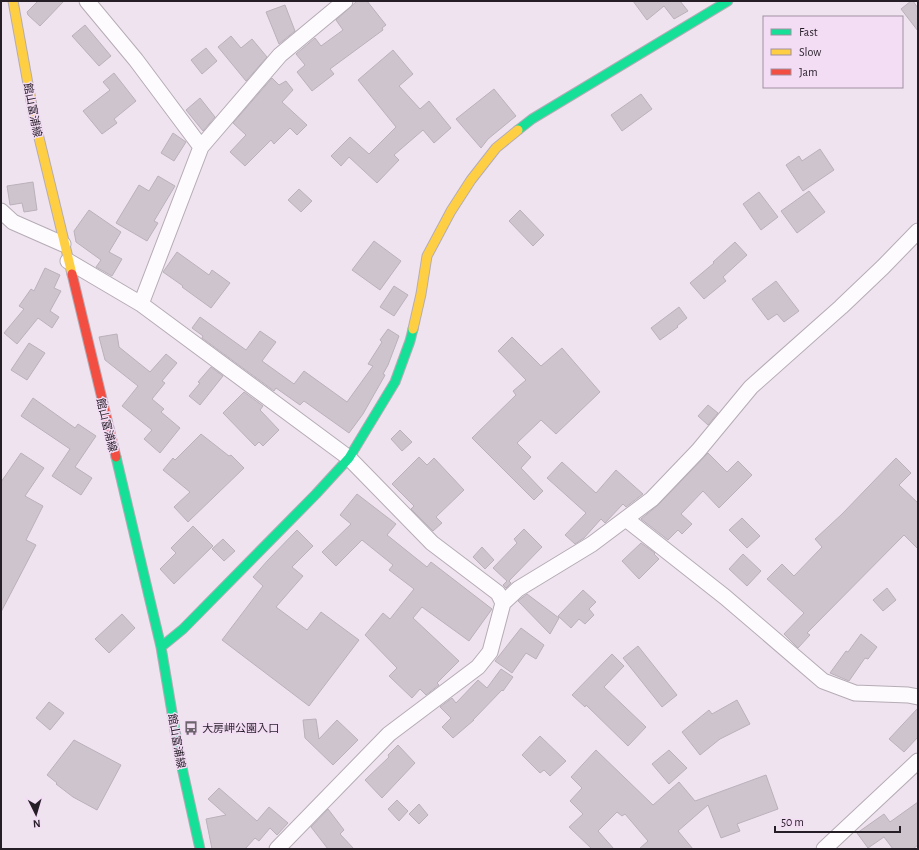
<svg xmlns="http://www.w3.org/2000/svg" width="919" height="850" viewBox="0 0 919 850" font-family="'Alegreya Sans','Noto Sans JP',sans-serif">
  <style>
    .building { fill: #cdc4ce; stroke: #bab1bb }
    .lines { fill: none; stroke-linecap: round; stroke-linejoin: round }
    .street-casing { stroke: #b5acb6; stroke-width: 17 }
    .fast-casing { stroke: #b5acb6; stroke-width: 11 }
    .slow-casing { stroke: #b5acb6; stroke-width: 11 }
    .jam-casing { stroke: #b5acb6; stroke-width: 11 }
    .street { stroke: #fdfbfd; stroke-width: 15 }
    .fast { stroke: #16e098; stroke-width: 9 }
    .slow { stroke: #ffcf43; stroke-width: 9 }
    .jam { stroke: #f24e42; stroke-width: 9 }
    .labels { text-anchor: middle; stroke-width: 3; stroke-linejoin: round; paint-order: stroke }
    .street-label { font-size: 11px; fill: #261e27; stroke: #f3ddf5 }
    .poi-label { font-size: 11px; fill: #261e27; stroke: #f3ddf5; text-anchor: start }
  </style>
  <rect width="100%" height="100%" fill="#efe3ef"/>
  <path class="building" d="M38,1H64L40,26L28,15L27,12Z
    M357,1H367L386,25L382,28L383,30L330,69L334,74L312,91L297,72L305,65L296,54L315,38L321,46L343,30L336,20Z
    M633,1H680L688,11L674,19L664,6L647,20Z
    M911,1H913L918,8V31L901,9Z
    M285,5L295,31L279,44L266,12Z
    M85,25L111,56L99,66L72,36Z
    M231,36L241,48L252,39L267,57L246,81L218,47Z
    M206,48L217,61L202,74L191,60Z
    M393,50L413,74L399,86L420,109L429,101L451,128L434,143L423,130L394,155L399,160L377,183L349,157L341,166L331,156L350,137L369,154L396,127L358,80Z
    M114,73L136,101L114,119L117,123L102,134L83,111L110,90L103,82Z
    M272,78L279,85L286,81L293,90L282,102L307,125L297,135L290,128L274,144L271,140L245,166L230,152L246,135L233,123Z
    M494,89L516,116L488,139L481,148L456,119Z
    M641,94L652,109L622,131L611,115Z
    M200,98L215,117L203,131L186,110Z
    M173,133L186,142L174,161L161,153Z
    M820,149L834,170L803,191L786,165L799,156L802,161Z
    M158,176L175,186L154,221L158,223L147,241L116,223L139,185L149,191Z
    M33,182L37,210L24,212L22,203L10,205L7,186Z
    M299,189L312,201L301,212L288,200Z
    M809,191L825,212L797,233L781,211Z
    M759,192L778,217L761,230L743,204Z
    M89,210L121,232L109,252L122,259L112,276L96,267L101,260L76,242L74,231Z
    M520,210L544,235L533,246L509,221Z
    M374,241L401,261L380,290L352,270Z
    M735,242L747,255L723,277L726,281L704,299L690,283L714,263L713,262Z
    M177,252L209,275L212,270L230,283L211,308L182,287L183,286L163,272Z
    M45,268L60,275L54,288L61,291L50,311L59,317L52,328L38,318L17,344L4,333L24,309L19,306L31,289L34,291Z
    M776,281L799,311L784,322L777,314L768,320L752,299Z
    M394,286L408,295L394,316L380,307Z
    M679,307L687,318L677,326L678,327L660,340L651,328Z
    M200,317L246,350L260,331L276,342L262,361L294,384L304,371L347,402L373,366L368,364L382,342L380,340L388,329L399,336L388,365L383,374L385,375L384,377L363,414L349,433L304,401L300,405L276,388L274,391L202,338L203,336L192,328Z
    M117,334L119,347L150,372L166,354L177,363L162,381L165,383L152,399L164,409L161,412L180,428L160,453L144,439L152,430L122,406L138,386L105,360L99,337Z
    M512,337L541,366L562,348L600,392L556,434L541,420L517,443L531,457L521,468L543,491L534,500L472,438L516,395L513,391L526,380L498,351Z
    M29,343L45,353L27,380L11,370Z
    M211,367L223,376L200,405L189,396L200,383L198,382Z
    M244,392L263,406L260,410L279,430L263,446L259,442L255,446L223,413Z
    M33,398L75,428L78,424L96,436L75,467L92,478L81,495L52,476L70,449L21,416Z
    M708,405L718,413L708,425L698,416Z
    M400,430L412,442L402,451L391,439Z
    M201,434L229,456L231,455L244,468L188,522L174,507L190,492L163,470L173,458L175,460Z
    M21,453L44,468L25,496L43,506L26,540L36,545L1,612V482Z
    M708,453L727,472L738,461L752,475L719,508L703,491L681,514L692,524L682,534L678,530L668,540L641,519L658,505Z
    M419,457L427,465L434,458L464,490L436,517L442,523L433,531L411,509L414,506L392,484Z
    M896,458L911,473L899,485L918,503V549L904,535L807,633L810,635L798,648L784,634L804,613L767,579L782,564L794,576L822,547L815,539L842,514Z
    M562,462L596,493L616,470L643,494L626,507L623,504L605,523L601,519L584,538L575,544L565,535L586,513L547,478Z
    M357,494L396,524L387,535L427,567L431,562L492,609L469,641L422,607L413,618L459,661L437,683L439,685L426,695L420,689L412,698L389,676L397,668L365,635L383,613L390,619L414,589L389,570L393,565L362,540L336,566L322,552L351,524L340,515Z
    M742,518L760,536L747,548L729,530Z
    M193,526L213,546L174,584L160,569L176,553L171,548Z
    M524,529L542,547L509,581L511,583L506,588L503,585L507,581L493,568L517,543L514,539Z
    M297,530L313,546L292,567L303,576L276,607L307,630L321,612L359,640L309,706L222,640L263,586L253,577L268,560Z
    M223,539L235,551L224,561L212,549Z
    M641,543L655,553L654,554L659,559L639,579L622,561Z
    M482,547L494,560L485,569L473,557Z
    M743,554L761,571L747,586L729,569Z
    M887,588L896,600L883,611L873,600Z
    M583,590L596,602L589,609L594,615L585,624L579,619L571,628L558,616Z
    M527,594L559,618L550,634L518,601Z
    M122,614L135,628L109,653L95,639Z
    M521,628L544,645L536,659L526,653L512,673L495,661Z
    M861,634L877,647L868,659L865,658L849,681L830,673L846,651L848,652Z
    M638,646L677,695L662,707L623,658Z
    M612,654L624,666L604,687L646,727L628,746L586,705L585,707L572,695Z
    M501,669L513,677L503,691L502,690L473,720H474L453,738L442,727L451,718L440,707L452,698L456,703L478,680L487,688Z
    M737,700L750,724L720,739L700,755L682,732L709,710L712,714Z
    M49,702L64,713L50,730L36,718Z
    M918,708V737L904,752L889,739Z
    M316,719L319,739L337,720L358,740L333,765L305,738L303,720Z
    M540,736L566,761L550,776L544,770L540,773L522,755Z
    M74,740L121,765L97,810L73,797L56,784L57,783L47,775Z
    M398,745L415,763L382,798L365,780L389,757L388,755Z
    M596,750L653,805L679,782L695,801L766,775L778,809L737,824L740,831L721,838L708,805L678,831L693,849H639L648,841L625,814L622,816L617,812L598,831L614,849H592L569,827L583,814L570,801L582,788L571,777Z
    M669,750L687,768L669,784L652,764Z
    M219,788L257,821L269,807L288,823L277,835L270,828L259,841L255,838L245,849H212L206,819L226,815L208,799Z
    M397,800L408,811L399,821L388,809Z
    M918,802V845L913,849H893L884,837L868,848L857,833L884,814L890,822Z
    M419,804L428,815L419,824L409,814Z
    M328,809L344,830L340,834L354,849H328L311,827Z"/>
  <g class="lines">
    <defs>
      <path id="street" d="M87,1L136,60L201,147
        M1,211L13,222L63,244
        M68,261L141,304L349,458L432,543L498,593L503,603
        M141,304L201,147L280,55L345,1
        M626,519L725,597L823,681L855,693L908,695L918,697
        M277,849L389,734L478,667L490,652L503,603L518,589L592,544L652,499L698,451L751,387L841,307L883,267L918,231
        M824,849L918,761"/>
      <path id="fast" d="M518,130L532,119L728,1
        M116,457L161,647L179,754L200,849
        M161,647L183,629L316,494L349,458L395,382L410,341L413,329"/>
      <path id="slow" d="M13,1L34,117L72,274
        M413,329L421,294L427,256L451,211L471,180L496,148L518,130"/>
      <path id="jam" d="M72,274L116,457"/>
    </defs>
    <use href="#street" class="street-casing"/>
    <use href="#fast" class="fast-casing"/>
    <use href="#slow" class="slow-casing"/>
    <use href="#jam" class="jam-casing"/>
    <use href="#street" class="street"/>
    <use href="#fast" class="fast"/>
    <use href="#slow" class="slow"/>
    <use href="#jam" class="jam"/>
  </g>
  <defs>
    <symbol id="bus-bare" viewBox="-9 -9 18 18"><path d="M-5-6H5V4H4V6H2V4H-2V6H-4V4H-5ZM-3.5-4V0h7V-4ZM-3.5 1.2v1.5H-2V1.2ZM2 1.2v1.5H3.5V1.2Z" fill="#6c636d" stroke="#f3ddf5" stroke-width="2.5" paint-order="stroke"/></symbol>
  </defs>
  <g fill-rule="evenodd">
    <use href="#bus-bare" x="181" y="718" width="20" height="20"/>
  </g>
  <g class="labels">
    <g class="street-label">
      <text transform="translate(33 110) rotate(79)" y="4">館山富浦線</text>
      <text transform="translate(107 425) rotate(76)" y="4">館山富浦線</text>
      <text transform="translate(177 741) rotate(80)" y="4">館山富浦線</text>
    </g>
    <g class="poi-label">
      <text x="202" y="732">大房岬公園入口</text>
    </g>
  </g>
  <rect width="919" height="850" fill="none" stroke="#261e27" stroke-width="4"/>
  <rect x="763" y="16" width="140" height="72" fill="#f3ddf5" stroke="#a191a3"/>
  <rect x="771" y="29" width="20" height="6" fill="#16e098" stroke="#a191a3"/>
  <text x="799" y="36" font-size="12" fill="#261e27">Fast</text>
  <rect x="771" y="49" width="20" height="6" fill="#ffcf43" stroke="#a191a3"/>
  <text x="799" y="56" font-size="12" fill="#261e27">Slow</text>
  <rect x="771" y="69" width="20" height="6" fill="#f24e42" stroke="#a191a3"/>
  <text x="799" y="76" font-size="12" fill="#261e27">Jam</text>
  <g transform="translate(36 814) rotate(175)" stroke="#f3ddf5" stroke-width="3" paint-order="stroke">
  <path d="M0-3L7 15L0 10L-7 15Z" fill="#261e27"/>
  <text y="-6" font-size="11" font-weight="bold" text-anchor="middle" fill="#261e27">N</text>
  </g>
  <path d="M775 826v6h125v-6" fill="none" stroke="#261e27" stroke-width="2"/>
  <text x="781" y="826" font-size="12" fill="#261e27" stroke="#f3ddf5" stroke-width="3" paint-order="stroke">50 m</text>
</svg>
